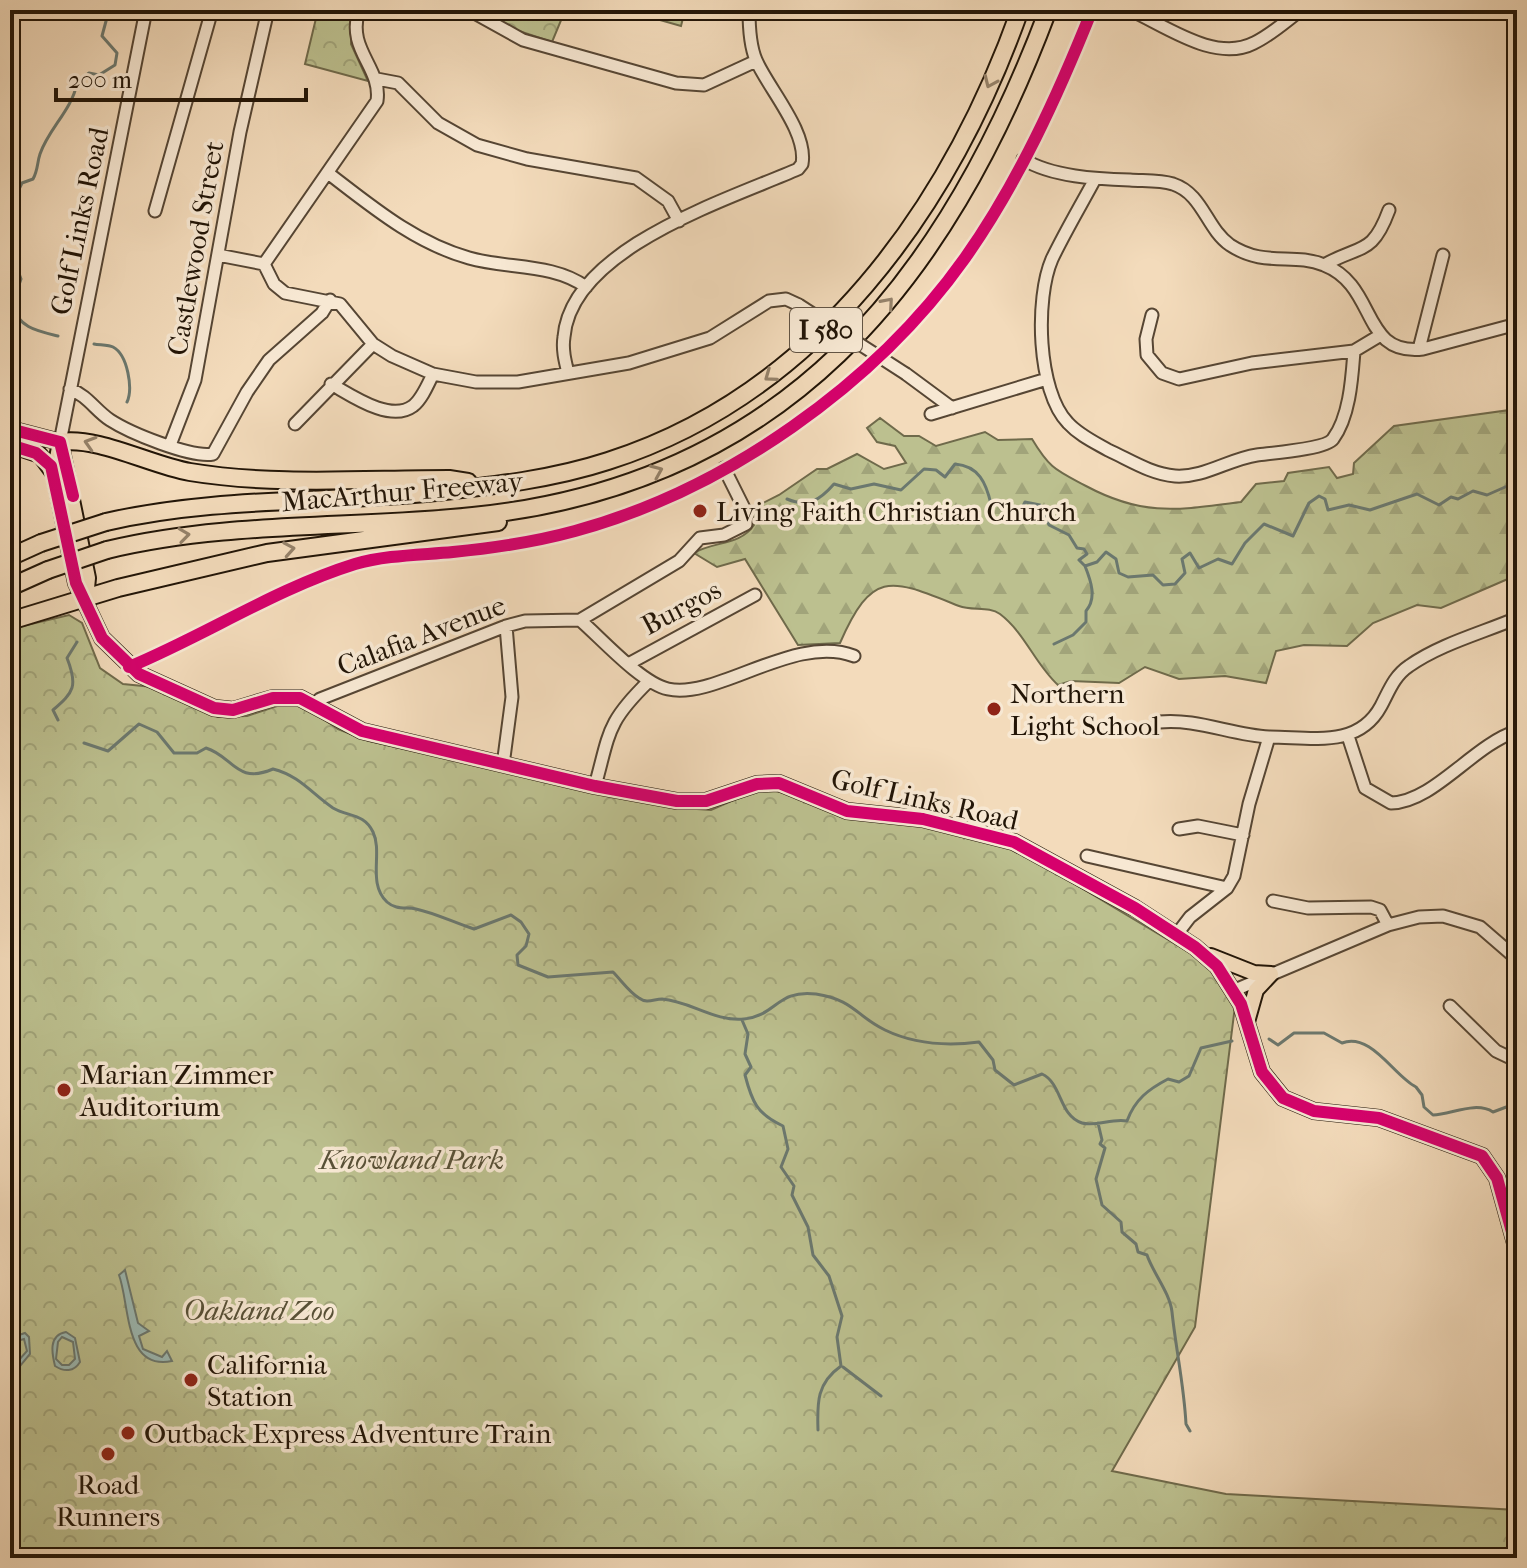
<svg xmlns="http://www.w3.org/2000/svg" width="1527" height="1568" viewBox="0 0 1527 1568" font-family="'IM FELL French Canon',serif">
  <style>
    .forest { fill: url(#forest-firs); stroke: #6f6a4b; stroke-width: 2 }
    .park { fill: url(#park-crowns); stroke: #6f6a4b; stroke-width: 2 }
    .water { fill: #9cbab4; stroke: #6b786f; stroke-width: 2; fill-rule: evenodd }
    .lines { fill: none; stroke-linecap: round; stroke-linejoin: round }
    .stream { stroke: #6b786f; stroke-width: 3 }
    .minor-casing { stroke: #564634; stroke-width: 15 }
    .major-casing { stroke: #221507; stroke-width: 18 }
    .highway-casing { stroke: #221507; stroke-width: 20 }
    .minor { stroke: #f7e8d3; stroke-width: 11 }
    .major { stroke: #f3dbbb; stroke-width: 14 }
    .highway { stroke: #f3dbbb; stroke-width: 16 }
    .minor-bridge-casing { stroke: #564634; stroke-width: 15; stroke-linecap: butt }
    .highway-bridge-casing { stroke: #221507; stroke-width: 20; stroke-linecap: butt }
    .minor-bridge { stroke: #f7e8d3; stroke-width: 11 }
    .highway-bridge { stroke: #f3dbbb; stroke-width: 16 }
    .cycleway-casing { stroke: #f7e8d3; stroke-width: 17 }
    .cycleway { stroke: #d6006c; stroke-width: 12 }
    .oneway { stroke: #95826a }
    .poi-dot { fill: #8f2418; stroke: #f7e8d3; stroke-width: 3 }
    .labels { text-anchor: middle; stroke-width: 7; stroke-linejoin: round; paint-order: stroke }
    .shield { fill: #f7e8d3; stroke: #625444; stroke-width: 2 }
    .shield-label { font-size: 26px; font-weight: bold; fill: #221507 }
    .street-label { font-size: 28px; fill: #221507; stroke: #f7e8d3 }
    .poi-label { font-size: 28px; fill: #221507; stroke: #f7e8d3; text-anchor: start }
    .park-label { font-size: 28px; font-style: italic; fill: #585137; stroke: #f7e8d3 }
  </style>
  <defs>
    <pattern id="forest-firs" width="22" height="20" patternUnits="userSpaceOnUse" patternTransform="scale(2)"><rect width="22" height="20" fill="#bcc08f"/><path d="M5 1l3.5 6h-7zM16 11l3.5 6h-7z" fill="#a1a47a"/></pattern>
    <pattern id="park-crowns" width="20" height="18" patternUnits="userSpaceOnUse" patternTransform="scale(2)"><rect width="20" height="18" fill="#bcc08f"/><path d="M2 6a3 3 0 1 1 6 0M12 15a3 3 0 1 1 6 0" fill="none" stroke="#a1a47a"/></pattern>
  </defs>
  <rect width="100%" height="100%" fill="#f3dbbb"/>
  <filter id="stains"><feTurbulence type="fractalNoise" baseFrequency=".0025" numOctaves="4"/><feColorMatrix values="0 0 0 0 .2 0 0 0 0 .09 0 0 0 0 .02 0 0 0 .5 -.17"/></filter>
  <radialGradient id="worn" r=".72"><stop offset=".6" stop-color="#630" stop-opacity="0"/><stop offset="1" stop-color="#630" stop-opacity=".3"/></radialGradient>
  <path class="forest" d="M1517,409V575L1441,608L1417,605L1373,623L1347,646L1304,645L1276,651L1266,683L1225,676L1179,679L1145,667L1119,683L1071,681L1058,685C1035,664 1025,633 1000,614C989,606 972,611 959,606C891,579 873,568 840,643L798,645L745,559L717,567L694,553C713,541 740,546 754,525L753,508L779,495L817,469H827L857,454L884,469L906,463L895,446L877,442L867,428L880,418L904,436H919L936,446L985,432L998,440L1032,439C1050,469 1056,470 1086,486C1144,517 1178,510 1241,502L1256,484L1284,481L1288,473L1329,467L1337,478L1353,474L1354,463L1394,426Z"/>
  <path class="park" d="M318,10H352L351,44L368,81L305,64Z
    M482,10H685L681,26L632,12L564,13L552,42L510,28Z
    M69,615L82,623L100,668L123,684L153,687L218,717L247,716L286,703L305,706L338,729L369,741L668,807L711,810L752,792L772,790L1013,847L1197,957L1219,978L1235,1006L1195,1327L1112,1471L1226,1494L1517,1510V1558H10V629Z"/>
  <path class="water" d="M125,1270L138,1323L149,1331L139,1336L143,1349L162,1357L167,1351L172,1361C124,1371 130,1305 119,1275Z
    M66,1332L75,1338L80,1362C74,1372 64,1372 55,1366C52,1354 48,1335 66,1332ZM62,1337L73,1342L75,1359L69,1365H62L56,1359L58,1342Z
    M25,1333L29,1337L30,1354L16,1371L10,1370L27,1351L24,1339L10,1343V1338Z"/>
  <g class="lines">
    <path class="stream" d="M10,208L22,183L33,179C38,170 37,163 40,154C49,128 72,110 77,83L89,73L99,75L115,65L117,53L102,36L109,10
      M10,216L15,219L10,239
      M10,249L21,279L12,305C19,328 37,331 58,336
      M94,344C99,345 109,345 113,347C128,355 133,389 127,402
      M787,499C808,508 820,500 834,484L851,489L874,484L901,490L924,469L936,470L945,477L955,464C979,466 986,483 991,504L1006,505L1017,518L1025,502L1040,505L1049,525L1069,535L1077,548L1084,549L1087,554L1079,560L1085,566L1097,562L1106,552L1116,559L1119,573L1128,577L1153,575L1163,585L1175,584L1185,573L1182,559L1190,553L1199,568L1218,559L1232,564L1245,543L1264,524L1293,536L1309,503L1319,496L1325,499L1328,510L1349,505L1370,510L1417,494L1439,505L1451,497L1458,499L1473,491L1487,495L1512,484L1517,489
      M1054,644L1073,635L1086,622V611C1097,598 1091,581 1085,566
      M58,720L53,710C74,692 78,686 67,658L77,642
      M84,743L108,751L139,724L157,732L174,753H197L206,748C233,756 236,785 273,769C300,776 311,793 333,808C348,817 364,813 373,832C383,853 367,883 387,902C396,910 405,907 416,909C435,913 455,923 474,929L511,915L521,922L529,934L526,946L517,955L518,965L548,977L613,972C621,980 629,992 639,998C647,1004 654,999 662,999C690,1001 715,1022 744,1019C776,1016 777,989 816,994C854,1000 856,1016 885,1030C914,1044 948,1046 979,1042L993,1060L995,1070L1014,1085L1042,1074C1062,1083 1059,1116 1082,1123C1096,1127 1112,1118 1127,1121C1135,1099 1149,1089 1168,1079L1179,1082L1189,1076L1201,1048L1232,1041
      M742,1020L748,1034L745,1054L751,1067L745,1075C752,1102 757,1114 783,1126L788,1149L781,1167L794,1186L792,1195L808,1227L813,1255L829,1276L842,1316L837,1337L841,1366C817,1383 817,1402 818,1430
      M1269,1039L1278,1045L1294,1033H1324L1342,1043C1371,1032 1394,1076 1416,1087L1422,1095L1424,1107L1433,1115C1452,1114 1476,1101 1493,1112L1509,1106L1515,1110L1517,1140
      M1098,1123L1102,1140L1100,1144L1105,1148L1096,1179L1102,1205L1121,1222L1122,1232L1136,1244L1138,1252L1147,1255C1153,1273 1170,1293 1172,1312C1176,1350 1184,1385 1186,1424L1190,1431
      M843,1367L881,1396"/>
    <defs>
      <path id="minor" d="M469,10L523,40L676,83L704,85L756,61
        M1130,10C1166,26 1215,63 1254,43C1271,35 1286,21 1301,10
        M377,79L398,83L438,123L477,145L527,159L636,178L668,201L679,221
        M1023,159C1052,177 1097,179 1130,180C1144,181 1160,180 1173,184C1203,194 1206,228 1230,245C1265,268 1293,252 1324,265C1378,286 1360,356 1423,349L1517,324
        M328,173C371,206 415,243 469,258C507,269 553,263 586,287
        M1095,179C1081,205 1065,232 1052,259C1035,298 1037,391 1068,423C1079,435 1094,442 1108,450C1130,460 1151,474 1175,476C1204,478 1229,459 1257,455C1272,453 1326,449 1333,439C1350,416 1352,377 1354,351
        M155,211L212,10
        M218,255L264,264
        M264,264L274,284L285,293L340,304L373,344L392,356L433,374L476,382H518L629,363L710,338L769,301L786,299L799,305
        M264,264L377,101C382,67 346,50 359,10
        M1324,265C1361,244 1372,256 1389,210
        M1152,315L1146,339L1147,355L1162,373L1179,379L1252,363L1354,351L1379,336
        M1419,349L1443,255
        M568,373C565,361 562,349 564,337C571,248 730,199 798,169L802,164C808,132 768,88 756,60C750,46 749,26 749,10
        M906,374L952,408
        M331,384C351,395 390,423 413,406C422,399 428,384 433,374
        M70,389C88,396 95,410 110,420C130,433 191,458 213,454L247,392L269,360L322,313L330,300
        M931,414L1047,379
        M295,424L373,344
        M60,442L146,10
        M170,445L195,380L240,132L268,10
        M580,620C602,639 641,683 668,689C717,700 795,633 854,656
        M630,663L755,595
        M129,667C206,635 275,589 355,564C386,555 421,555 453,552C494,548 535,542 575,531C725,490 875,385 965,258C1018,183 1058,95 1092,10
        M313,705L320,699L506,626L525,621L580,620L679,561L700,538L724,535L746,524V512L724,468
        M1159,722C1196,718 1232,735 1269,737
        M1348,736L1365,788L1391,803C1434,802 1473,745 1517,731
        M503,765L512,697L506,626
        M595,786C610,732 606,723 649,681
        M1179,829L1198,826L1243,835
        M1087,856L1227,888
        M1273,901L1308,908L1371,907L1380,910L1388,925
        M1177,934L1190,917L1227,888L1234,876L1249,804L1269,737C1310,737 1358,749 1381,706C1389,691 1394,676 1409,666C1440,644 1482,633 1517,618
        M1235,990L1388,925L1419,917L1443,916L1480,927L1517,959
        M1450,1006L1496,1051L1517,1061"/>
      <path id="major" d="M10,429L60,442
        M60,442L54,474L76,583L102,638L139,674L214,708L233,710L273,698H300L362,731L595,786L677,801H706L757,784L779,783L847,811L923,819L1014,842L1135,908L1195,947L1217,966L1241,1004L1262,1072L1283,1098L1314,1111L1379,1118L1482,1156L1497,1178L1517,1250
        M10,445L40,455L54,474
        M61,446L88,578L86,598
        M1211,956L1254,973L1271,974
        M1247,1022L1256,990L1271,974"/>
      <path id="highway" d="M60,442C98,436 150,465 190,472C275,486 363,479 449,479L468,482
        M106,522C214,497 325,503 436,492C493,486 553,479 608,461C817,394 949,209 1020,10
        M107,550C227,521 351,529 473,516C783,485 945,285 1048,10
        M10,557L41,543
        M10,587L48,570
        M10,621L118,588L267,553L498,522"/>
    </defs>
    <use href="#minor" class="minor-casing"/>
    <use href="#major" class="major-casing"/>
    <use href="#highway" class="highway-casing"/>
    <use href="#minor" class="minor"/>
    <use href="#major" class="major"/>
    <use href="#highway" class="highway"/>
    <defs>
      <path id="minor-bridge" d="M799,305L906,374"/>
      <path id="highway-bridge" d="M41,543L106,522
        M48,570L107,550"/>
    </defs>
    <use href="#minor-bridge" class="minor-bridge-casing"/>
    <use href="#highway-bridge" class="highway-bridge-casing"/>
    <use href="#minor-bridge" class="minor-bridge"/>
    <use href="#highway-bridge" class="highway-bridge"/>
    <defs>
      <path id="cycleway" d="M10,429L60,442L73,496
        M10,445L36,453L51,466L76,583L102,638L139,674L214,708L233,710L273,698H300L362,731L595,786L677,801H706L757,784L779,783L847,811L923,819L1014,842L1135,908L1195,947L1217,966L1241,1004L1262,1072L1283,1098L1314,1111L1379,1118L1482,1156L1497,1178L1517,1250
        M129,667C206,635 275,589 355,564C386,555 421,555 453,552C494,548 535,542 575,531C725,490 875,385 965,258C1018,183 1058,95 1092,10"/>
    </defs>
    <use href="#cycleway" class="cycleway-casing"/>
    <use href="#cycleway" class="cycleway"/>
  </g>
  <defs><path id="oneway-chevron" d="M-2-3.5L2.5 0L-2 3.5" fill="none" stroke-width="1.6" stroke-linecap="round" stroke-linejoin="round" transform="scale(2)"/></defs>
  <g class="oneway">
    <use href="#oneway-chevron" transform="translate(990 82) rotate(114)"/>
    <use href="#oneway-chevron" transform="translate(888 303) rotate(-49)"/>
    <use href="#oneway-chevron" transform="translate(770 376) rotate(144)"/>
    <use href="#oneway-chevron" transform="translate(90 443) rotate(-163)"/>
    <use href="#oneway-chevron" transform="translate(657 471) rotate(-23)"/>
    <use href="#oneway-chevron" transform="translate(184 535) rotate(-8)"/>
    <use href="#oneway-chevron" transform="translate(289 549) rotate(-10)"/>
  </g>
  <g class="poi-dot">
    <circle cx="700" cy="511" r="8"/>
    <circle cx="994" cy="709" r="8"/>
    <circle cx="64" cy="1090" r="8"/>
    <circle cx="191" cy="1380" r="8"/>
    <circle cx="128" cy="1433" r="8"/>
    <circle cx="108" cy="1454" r="8"/>
  </g>
  <g class="labels">
    <rect class="shield" x="790" y="308" width="72" height="44" rx="6"/>
    <g class="shield-label">
      <text x="826" y="339">I 580</text>
    </g>
    <g class="street-label">
      <text transform="translate(79 221) rotate(-78)" y="10">Golf Links Road</text>
      <text transform="translate(195 248) rotate(-80)" y="10">Castlewood Street</text>
      <text transform="translate(402 491) rotate(-5)" y="10">MacArthur Freeway</text>
      <text transform="translate(681 607) rotate(-28)" y="10">Burgos</text>
      <text transform="translate(421 635) rotate(-21)" y="10">Calafia Avenue</text>
      <text transform="translate(925 799) rotate(13)" y="10">Golf Links Road</text>
    </g>
    <g class="poi-label">
      <text x="716" y="521">Living Faith Christian Church</text>
      <text x="1010" y="703">Northern<tspan x="1010" dy="32">Light School</tspan></text>
      <text x="80" y="1084">Marian Zimmer<tspan x="80" dy="32">Auditorium</tspan></text>
      <text x="207" y="1374">California<tspan x="207" dy="32">Station</tspan></text>
      <text x="144" y="1443">Outback Express Adventure Train</text>
      <text x="108" y="1494" text-anchor="middle">Road<tspan x="108" dy="32">Runners</tspan></text>
    </g>
    <g class="park-label">
      <text x="412" y="1169">Knowland Park</text>
      <text x="259" y="1320">Oakland Zoo</text>
    </g>
  </g>
  <rect width="1527" height="1568" fill="none" stroke="#f3dbbb" stroke-width="40"/>
  <rect x="12" y="12" width="1503" height="1544" fill="none" stroke="#221507" stroke-width="4"/>
  <rect x="20" y="20" width="1487" height="1528" fill="none" stroke="#221507" stroke-width="2"/>
  <path d="M56 88v12h250v-12" fill="none" stroke="#221507" stroke-width="4"/>
  <text x="68" y="88" font-size="24" fill="#221507" stroke="#f7e8d3" stroke-width="6" paint-order="stroke">200 m</text>
  <rect width="100%" height="100%" filter="url(#stains)"/>
  <rect width="100%" height="100%" fill="url(#worn)"/>
</svg>
